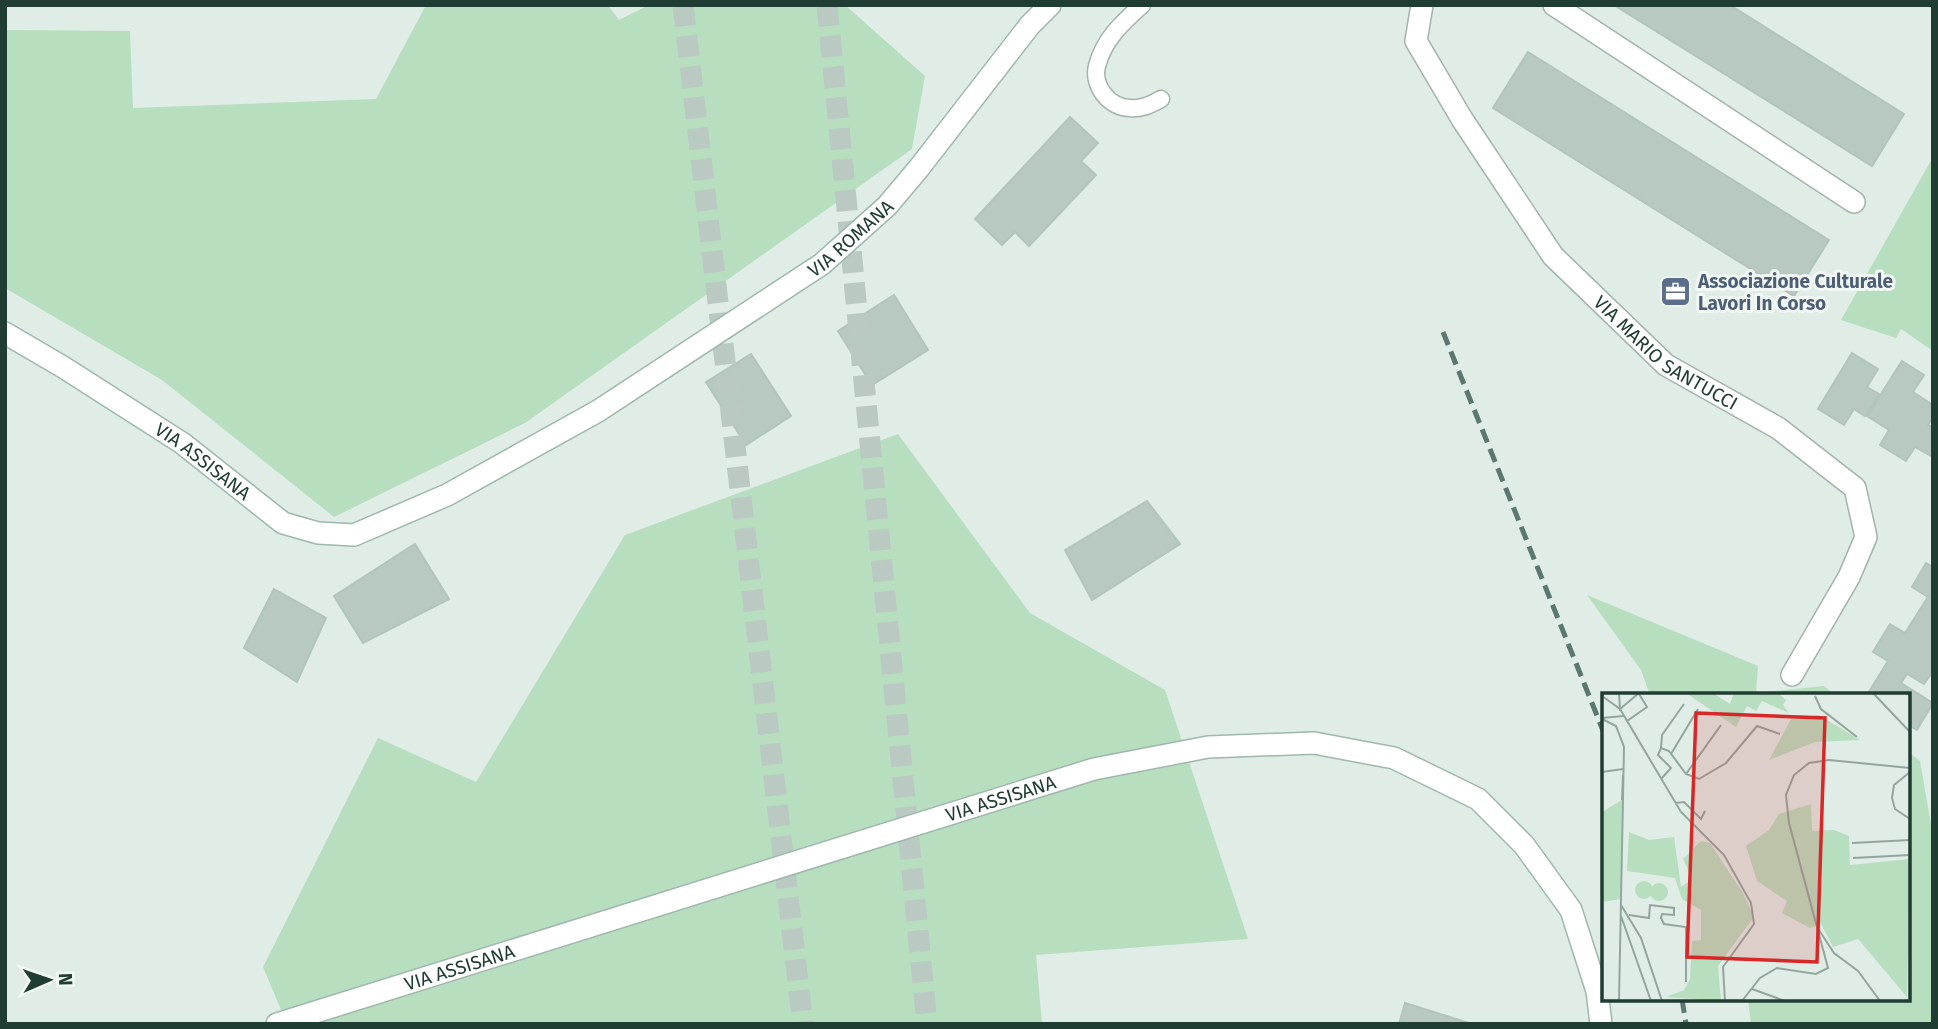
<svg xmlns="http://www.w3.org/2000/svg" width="1938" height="1029" viewBox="0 0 1938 1029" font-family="'Fira Sans',sans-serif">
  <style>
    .green { fill: #b8dec0 }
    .building { fill: #b8c9c2; stroke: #b2c5bc; stroke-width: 2 }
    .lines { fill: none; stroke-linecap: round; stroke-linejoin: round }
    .motorway-tunnel { stroke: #bac9c2; stroke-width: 21; stroke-dasharray: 21 10; stroke-linecap: butt }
    .service-casing { stroke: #a3b4ad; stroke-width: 19 }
    .minor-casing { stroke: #a3b4ad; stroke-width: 24 }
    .secondary-casing { stroke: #9eb8ad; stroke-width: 24 }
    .service { stroke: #fff; stroke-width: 16 }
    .minor { stroke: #fff; stroke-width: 21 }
    .secondary { stroke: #fff; stroke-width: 21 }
    .rail { stroke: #5a786f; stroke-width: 5; stroke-dasharray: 14 7; stroke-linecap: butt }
    .labels { text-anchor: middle; stroke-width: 6; stroke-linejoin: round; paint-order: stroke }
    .street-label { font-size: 19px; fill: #203d33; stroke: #f1f8f4 }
    .service-label { font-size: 19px; font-weight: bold; fill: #4e5e75; stroke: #f1f8f4; text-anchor: start }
    .inset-road { fill: none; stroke: #93a69e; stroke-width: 2 }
    .view { fill: #d62828; fill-opacity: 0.15; stroke: #d62828; stroke-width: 3.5 }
    .inset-edge { fill: none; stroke: #203d33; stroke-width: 3.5 }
  </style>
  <rect width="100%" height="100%" fill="#e0ece6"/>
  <path class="green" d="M426,5H608L619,20L649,5H845L925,76L912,149L525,423L334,517L162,380L5,288V30L130,31L133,108L376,99Z
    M1933,157V351L1901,329L1896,338L1841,320Z
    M898,434L1030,613L1165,690L1248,939L1036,955L1042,1024H287L263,967L378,738L476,782L625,535Z
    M1587,595L1758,666L1756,693L1824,686L1835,695H1650L1641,670Z
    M1908,752L1920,761L1933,836V1024H1751L1748,999H1908Z"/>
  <path class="building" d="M1614,5H1730L1904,114L1872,166Z
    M1528,52L1829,240L1794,296L1493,108Z
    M1070,117L1098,143L1081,161L1096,175L1029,246L1015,232L1002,245L975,219Z
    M894,295L928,350L872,385L838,331Z
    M1852,353L1878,369L1867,387L1879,394L1865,416L1854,409L1844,425L1818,409Z
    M751,354L791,416L746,445L706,382Z
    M1902,361L1924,375L1913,392L1933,405V418L1928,425L1933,427V457L1915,447L1906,461L1880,445L1889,430L1867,416Z
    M1147,501L1180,544L1092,600L1065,550Z
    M415,544L449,599L363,643L334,596Z
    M1926,563L1933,567V671L1924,684L1907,674L1901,683L1933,703L1917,730L1908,725V695H1867L1888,661L1873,652L1890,624L1905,633L1928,597L1912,587Z
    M274,589L326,618L297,682L244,648Z
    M1405,1003L1469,1023L1468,1024H1399Z"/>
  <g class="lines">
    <path class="motorway-tunnel" d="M683,5L803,1024
      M827,5L927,1024"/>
    <defs>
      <path id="service" d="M1142,5C1122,23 1104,39 1097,66C1092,85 1109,108 1130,108C1142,109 1150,105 1161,99"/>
      <g id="minor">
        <path id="s1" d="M1422,5L1416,41L1462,119L1553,256L1666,365L1778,428L1855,488L1866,537L1849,577L1792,675"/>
        <path d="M1554,5L1854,202"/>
      </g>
      <g id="secondary">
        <path id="s2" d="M5,333L63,367L182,443L283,523L318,533L354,535L447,495L598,411L822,264L887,206L919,168L1030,25L1050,5"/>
        <path id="s3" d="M277,1024L1094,769L1208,747L1314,743L1394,758L1478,799L1524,845L1571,910L1597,991L1601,1024"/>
      </g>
    </defs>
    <use href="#service" class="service-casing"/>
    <use href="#minor" class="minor-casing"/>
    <use href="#secondary" class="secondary-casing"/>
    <use href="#service" class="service"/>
    <use href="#minor" class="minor"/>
    <use href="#secondary" class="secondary"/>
    <path class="rail" d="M1443,332L1604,733
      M1682,999L1686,1024"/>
  </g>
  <defs>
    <symbol id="office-square" viewBox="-11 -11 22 22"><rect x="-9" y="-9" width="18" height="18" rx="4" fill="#5c6f8a" stroke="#f1f8f4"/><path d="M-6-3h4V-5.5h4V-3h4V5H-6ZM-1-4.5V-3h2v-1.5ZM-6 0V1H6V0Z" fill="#fff"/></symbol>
  </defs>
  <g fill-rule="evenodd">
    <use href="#office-square" x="1658" y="274" width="35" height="35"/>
  </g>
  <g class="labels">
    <g class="street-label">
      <text dy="7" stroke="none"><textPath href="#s2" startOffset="990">VIA ROMANA</textPath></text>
      <text dy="7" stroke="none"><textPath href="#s1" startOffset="441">VIA MARIO SANTUCCI</textPath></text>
      <text dy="7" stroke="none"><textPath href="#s2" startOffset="236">VIA ASSISANA</textPath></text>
      <text dy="7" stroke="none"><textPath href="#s3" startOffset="758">VIA ASSISANA</textPath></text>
      <text dy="7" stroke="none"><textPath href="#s3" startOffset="191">VIA ASSISANA</textPath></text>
    </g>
    <g class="service-label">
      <text x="1698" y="288">Associazione Culturale<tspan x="1698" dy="22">Lavori In Corso</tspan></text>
    </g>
  </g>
  <g transform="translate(1602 693)">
    <rect width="308" height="308" fill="#e0ece6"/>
    <path d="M84,0H111L128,11L132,0H176L184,7L181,12L187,20L160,8L154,18L145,13L134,34ZM217,22L258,47L213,49L167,67L189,26ZM20,107L19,206L0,209V119ZM209,111L210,138L232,137L247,143L248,172L308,166L305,304L256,246L231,254L219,231L208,235L180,220L185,208L155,188L144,153L167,137L177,121ZM27,139L47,147L72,144L79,194L90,186L81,166L99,148L108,150L141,200L152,224L116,273L119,308L64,304L82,297L88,286L90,248L99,247V217L80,206L73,185L25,178ZM33 197a9 9 0 1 1 18 0a9 9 0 1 1-18 0ZM48 199a9 9 0 1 1 18 0a9 9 0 1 1-18 0Z" fill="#b8dec0"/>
    <path class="inset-road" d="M17,0L18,16L37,0M271,0L308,39M0,3L18,16L79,119L122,162L149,210L152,231L121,274L123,308M213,3L219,16L255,44M0,25L21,23M0,26L14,33L22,54L17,308M25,28L45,14L37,1M59,55L60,42L82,11M69,61L96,16M0,79L21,76M308,79L292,92L290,105L293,116L308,126M84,81L119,32M59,86L69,75L56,62L59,55L67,58L84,81L97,86L124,70L155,33L178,41M20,107L21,82M73,110L82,109L99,126L103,118M250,150L308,147M251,165L308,162M19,212L39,245L60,308M27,222L47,225L48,212L72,215V222L60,221L59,225L62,231L84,234V289M19,223L49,308M215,234L232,260L256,278L278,308M150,296L183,308M140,308L158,285L175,275L214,281L226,275L187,130L184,102L192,82L207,70L227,67L308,75"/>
    <path class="view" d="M94,20L223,25L215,269L85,264Z"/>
    <rect width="308" height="308" class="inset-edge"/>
  </g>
  <rect width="1938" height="1029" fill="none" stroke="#203d33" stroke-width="14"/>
  <g transform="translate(49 980) rotate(88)" stroke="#f1f8f4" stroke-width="5" paint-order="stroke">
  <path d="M0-5L12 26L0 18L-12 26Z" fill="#203d33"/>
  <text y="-10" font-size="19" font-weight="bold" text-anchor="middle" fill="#203d33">N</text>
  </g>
</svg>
